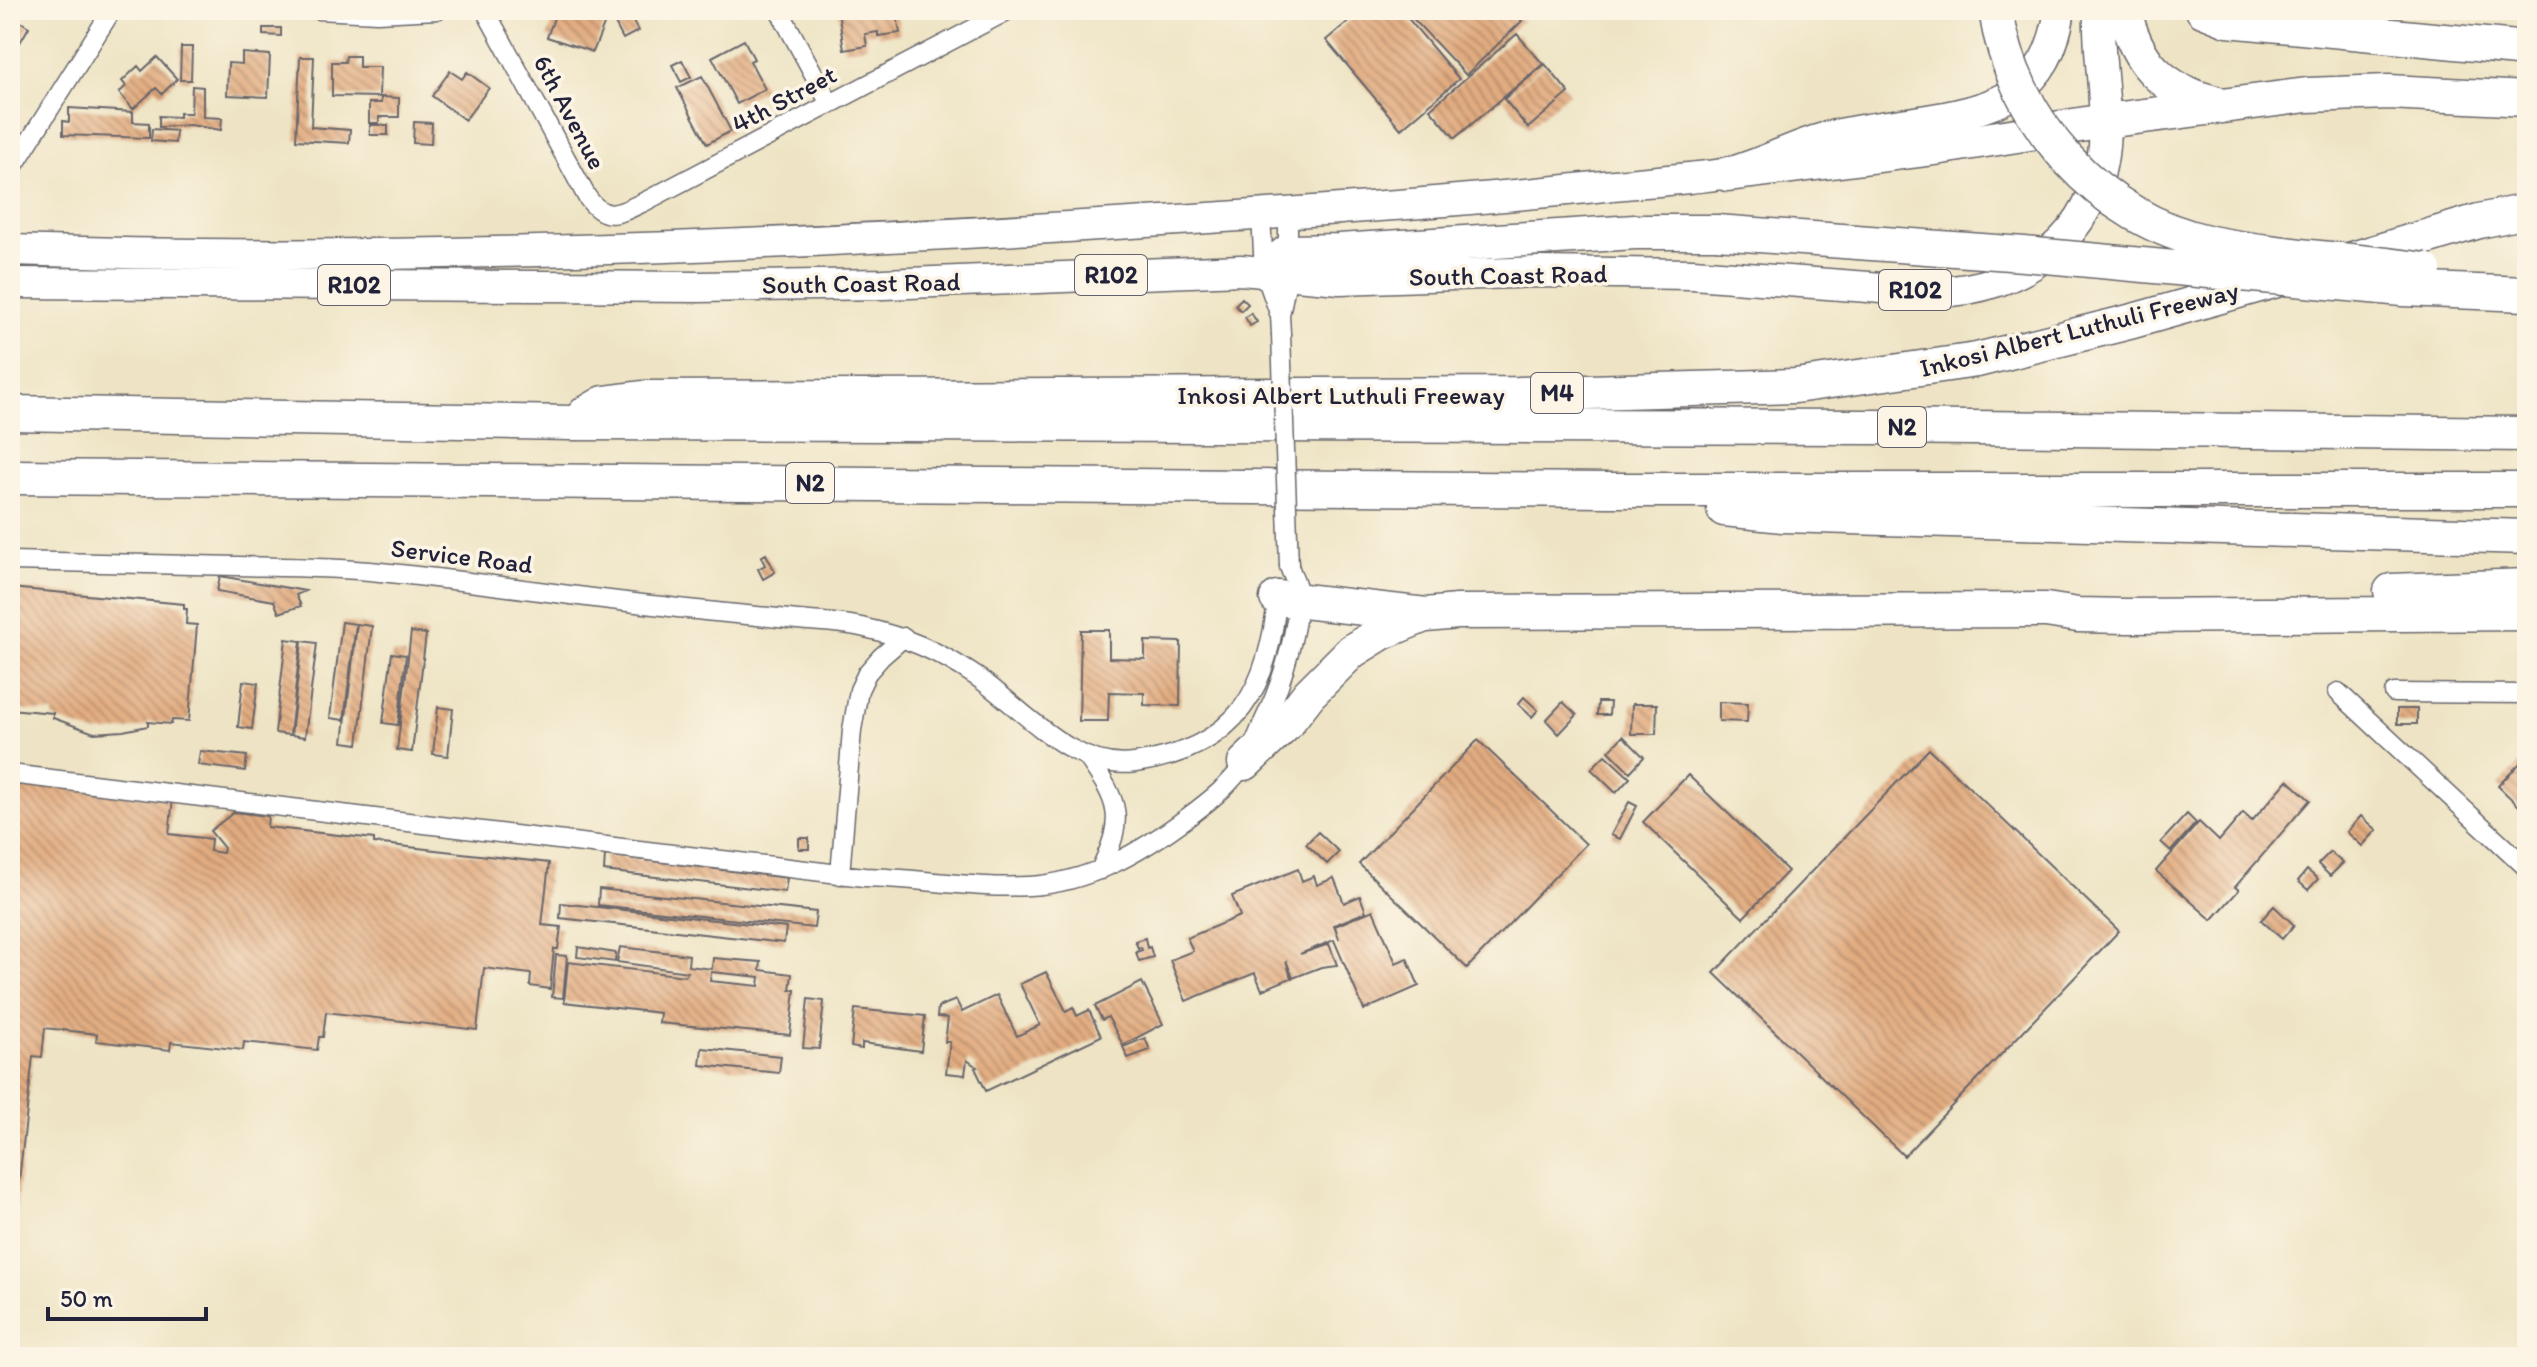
<svg xmlns="http://www.w3.org/2000/svg" width="2537" height="1367" viewBox="0 0 2537 1367" font-family="Itim,sans-serif">
  <style>
    .building { fill: url(#building-back-hatch); fill-rule: evenodd }
    .lines { fill: none; stroke-linecap: round; stroke-linejoin: round }
    .minor-casing { stroke: #69666b; stroke-width: 21 }
    .primary-casing { stroke: #69666b; stroke-width: 33 }
    .motorway-casing { stroke: #69666b; stroke-width: 37 }
    .minor { stroke: #fff; stroke-width: 18 }
    .primary { stroke: #fff; stroke-width: 30 }
    .motorway { stroke: #fff; stroke-width: 34 }
    .minor-bridge-casing { stroke: #69666b; stroke-width: 21; stroke-linecap: butt }
    .motorway-bridge-casing { stroke: #69666b; stroke-width: 37; stroke-linecap: butt }
    .minor-bridge { stroke: #fff; stroke-width: 18 }
    .motorway-bridge { stroke: #fff; stroke-width: 34 }
    .labels { text-anchor: middle; stroke-width: 7; stroke-linejoin: round; paint-order: stroke }
    .shield { fill: #fcf5e5; stroke: #63616e; stroke-width: 2 }
    .shield-label { font-size: 24px; font-weight: bold; fill: #22223b }
    .street-label { font-size: 26px; fill: #22223b; stroke: #fcf5e5 }
  </style>
  <defs>
    <pattern id="building-back-hatch" width="6" height="6" patternUnits="userSpaceOnUse" patternTransform="scale(2)"><rect width="6" height="6" fill="#e2ac80"/><path d="M-1 5l2 2M0 0l6 6M5-1l2 2" fill="none" stroke="#b78c6a"/></pattern>
  </defs>
  <rect width="100%" height="100%" fill="#fcf5e5"/>
  <filter id="ink" filterUnits="userSpaceOnUse"><feTurbulence type="fractalNoise" baseFrequency=".0125" numOctaves="2"/><feDisplacementMap in="SourceGraphic" scale="16" xChannelSelector="R" yChannelSelector="G"/><feConvolveMatrix kernelMatrix="1 2 1 2 8 2 1 2 1" color-interpolation-filters="sRGB"/></filter>
  <filter id="wash" filterUnits="userSpaceOnUse"><feTurbulence type="fractalNoise" baseFrequency=".006" numOctaves="4" result="noise"/><feDisplacementMap in="SourceGraphic" scale="32" xChannelSelector="R" yChannelSelector="G"/><feGaussianBlur stdDeviation="1.8" result="paint"/><feColorMatrix in="noise" values="0 0 0 0 0 0 0 0 0 0 0 0 0 0 0 0 0 1.4 0 .05"/><feComposite in="paint" operator="in"/></filter>
  <g filter="url(#wash)">
    <rect width="100%" height="100%" fill="#eee4c5"/>
    <g id="blocks">
      <path class="building" d="M557,10H575L605,22L593,52L547,37Z
        M608,10H627L638,31L623,39Z
        M838,10H896L900,33L878,36V32L865,34L867,46L844,50Z
        M1362,10H1401L1459,79L1401,129L1326,40Z
        M1405,10H1511L1522,21L1466,75Z
        M13,17L29,27L18,46L10,42V22Z
        M263,28H281V36L263,35Z
        M1517,34L1543,64L1455,138L1430,109Z
        M744,40L754,59L750,61L765,89L737,104L712,57Z
        M181,47H192L191,80H180Z
        M242,53L270,55L268,97L227,95L228,63L242,64Z
        M346,56H359V67H380L379,97L332,96V62H345Z
        M157,57L177,79L162,94L156,88L133,109L119,93L126,86L122,81L138,66L142,71Z
        M300,57H314L311,127L350,130L349,143L296,140Z
        M682,60L691,77L681,82L672,65Z
        M1545,64L1569,93L1528,128L1504,99Z
        M450,71L462,79L467,72L489,88L465,120L432,96Z
        M702,76L731,131L707,144L677,88Z
        M10,80L18,85L10,97Z
        M192,86L203,87V117L222,118L221,130L190,125L159,127V116L179,117V113H191Z
        M381,97L399,98V117H379V123H369V103H381Z
        M69,108L133,112V122L149,123V138L63,135V121L69,122Z
        M414,122L432,123L431,144L413,143Z
        M370,125H388V135H370Z
        M152,129L176,131L175,143L151,141Z
        M1242,298L1248,304L1241,311L1235,305Z
        M1251,313L1257,322L1250,326L1245,317Z
        M766,554L775,572L763,579L758,569L765,565L761,557Z
        M220,576L305,591L296,595L301,606L279,613L274,601L217,591Z
        M10,588L184,604V609H187L186,624L197,625L189,721L172,720L171,724L148,722V726L123,731L94,733L53,718V713L10,709Z
        M342,622L356,624L344,720L330,718Z
        M357,624L372,626L358,744L343,742Z
        M1081,630H1109V658L1145,659V641L1181,642L1180,706L1144,705V693L1109,692L1108,721H1079Z
        M411,632L426,634L412,752L397,750Z
        M286,639L301,641L290,735L275,733Z
        M302,641L317,643L305,737L291,735Z
        M392,653L406,655L398,725L383,723Z
        M243,681L258,683L252,729L238,727Z
        M1524,697L1538,710L1532,717L1518,704Z
        M1563,702L1577,715L1559,734L1546,720Z
        M1598,702H1610L1609,715H1597Z
        M1719,702L1748,703L1747,722L1719,721Z
        M1632,704H1657L1656,734H1631Z
        M438,707L453,709L448,756L433,754Z
        M2397,709H2417V724H2397Z
        M1623,736L1644,757L1630,772L1609,751Z
        M1478,740L1586,844L1467,968L1359,864Z
        M1929,749L2119,931L1904,1156L1714,973Z
        M200,751L247,756L245,771L198,765Z
        M1605,755L1630,778L1616,793L1591,769Z
        M2522,761L2527,765V814L2498,786Z
        M1688,775L1788,871L1743,918L1643,822Z
        M2288,780L2310,800L2235,887L2239,890L2212,920L2156,871L2199,822L2219,841L2243,813L2252,821Z
        M10,781L173,799L169,834L211,839L210,851L223,853L224,848L210,831L234,812L268,816L267,827L374,839V843L549,863L542,925L561,927L558,949H554L550,989L530,986L531,974L484,968L477,1030L326,1012L323,1037H319L317,1050L244,1042L243,1050L171,1042L170,1050L96,1041L97,1034L45,1028L42,1057L33,1056L12,1243H10Z
        M1629,802L1637,806L1620,839L1611,835Z
        M2187,814L2196,823L2171,851L2161,842Z
        M2361,816L2377,830L2362,846L2347,832Z
        M1318,832L1339,852L1327,864L1306,844Z
        M799,838H809V849H799Z
        M2330,852L2343,863L2330,876L2318,864Z
        M605,855L787,878L785,892L604,871Z
        M1298,869L1302,881L1314,876L1317,885L1334,878L1344,903L1360,896L1366,912L1334,925L1339,939L1335,926L1373,910L1396,963L1407,958L1419,986L1364,1010L1334,940L1300,954L1329,944L1337,965L1321,967L1293,978L1286,960L1291,978L1262,990L1255,973L1186,1001L1170,960L1193,951L1187,938L1240,916L1232,896Z
        M2307,870L2318,879L2308,890L2298,881Z
        M599,889L816,912L814,928L598,905Z
        M561,903L786,928L784,943L560,918Z
        M2274,906L2294,925L2282,939L2261,920Z
        M1145,938L1147,948L1150,947L1153,957L1139,961L1136,952L1142,950L1141,947L1138,948L1135,941Z
        M578,947L616,953L615,962L577,957Z
        M620,947L689,955L688,966L712,969L713,958L761,962L760,970L792,974L790,990H795L790,1035L659,1023L660,1013L564,1002L568,962L685,976L688,972L617,962ZM711,972L760,977L759,986L710,981Z
        M556,955L567,956L563,998L552,997Z
        M1046,972L1066,1011L1073,1007L1077,1016L1089,1010L1101,1036L986,1091L975,1068L977,1067L967,1060L965,1075L946,1073L950,1042H945L948,1018L937,1017L938,1007L956,1000L962,1012L997,995L1017,1036L1040,1025L1020,984Z
        M1142,982L1163,1024L1123,1045L1108,1017L1102,1020L1095,1006Z
        M808,999L824,1001L819,1049L803,1048Z
        M855,1009L925,1016L921,1051L862,1043V1049L851,1047Z
        M1145,1038L1150,1050L1128,1058L1123,1047Z
        M702,1048L781,1056L779,1073L700,1065Z"/>
    </g>
  </g>
  <g filter="url(#ink)">
    <use href="#blocks" fill-opacity="0" stroke="#69666b" stroke-width="2"/>
    <g class="lines">
      <defs>
        <path id="minor" d="M318,10L377,13L437,10
          M485,10L587,197C606,224 620,213 646,201L1009,10
          M779,10L830,104
          M10,172L112,10
          M1261,215L1264,271L1279,313
          M1281,334L1280,315L1288,275V213
          M10,561C86,562 162,564 238,566C285,567 333,567 380,572C474,581 568,596 663,606C707,612 752,615 797,620C818,622 840,622 861,627C906,637 939,651 977,677C1024,709 1073,772 1135,763C1239,748 1270,688 1278,590
          M2338,692L2527,868
          M2394,693L2527,694
          M1088,758C1120,804 1125,818 1100,870
          M10,774L864,877C919,878 974,889 1029,886C1089,883 1141,852 1188,817C1208,802 1232,784 1245,762C1254,747 1260,728 1268,712C1281,685 1302,618 1297,588C1296,581 1291,573 1289,566
          M840,875L852,730L859,690L867,673L881,657L904,637"/>
        <path id="primary" d="M10,250C425,264 840,243 1254,215C1371,207 1488,199 1604,186C1633,183 1661,181 1689,178C1703,176 1718,176 1731,172C1765,163 1797,144 1831,136C1882,123 1963,122 2007,97C2042,77 2054,48 2060,10
          M10,283L698,287L883,284L1241,270L1340,279L1539,272L1693,274L1936,292C2022,290 2096,237 2104,146C2108,100 2097,55 2099,10"/>
        <path id="motorway" d="M2124,10C2136,62 2162,90 2215,103
          M2203,10L2228,20L2527,49
          M1728,174L1935,148L2105,121L2307,95L2389,92L2527,99
          M2346,261L2479,221L2527,211
          M1264,271L1288,252L1339,251L1635,232H1716
          M10,413L571,423L1876,427L2527,434
          M585,414L604,403L642,398L1518,394L1795,386L1977,360L2133,321L2284,278
          M10,477L1609,490H2527
          M1724,509L1783,515L2527,537
          M2391,591L2527,586
          M1277,598L1426,615L1457,612L2046,610L2078,615L2127,616L2527,613
          M1245,763L1285,725L1309,694L1352,651L1381,633L1422,616"/>
      </defs>
      <use href="#minor" class="minor-casing"/>
      <use href="#primary" class="primary-casing"/>
      <use href="#motorway" class="motorway-casing"/>
      <use href="#minor" class="minor"/>
      <use href="#primary" class="primary"/>
      <use href="#motorway" class="motorway"/>
      <defs>
        <path id="minor-bridge" d="M1281,334L1289,566"/>
        <path id="motorway-bridge" d="M1996,10C2012,121 2100,220 2211,243C2281,257 2354,259 2424,270
          M1716,232L2024,254L2403,289L2527,294"/>
      </defs>
      <use href="#minor-bridge" class="minor-bridge-casing"/>
      <use href="#motorway-bridge" class="motorway-bridge-casing"/>
      <use href="#minor-bridge" class="minor-bridge"/>
      <use href="#motorway-bridge" class="motorway-bridge"/>
    </g>
  </g>
  <g class="labels">
    <g class="shield">
      <rect x="1075" y="255" width="72" height="40" rx="6"/>
      <rect x="318" y="265" width="72" height="40" rx="6"/>
      <rect x="1879" y="270" width="72" height="40" rx="6"/>
      <rect x="1531" y="373" width="52" height="40" rx="6"/>
      <rect x="1878" y="407" width="48" height="40" rx="6"/>
      <rect x="786" y="463" width="48" height="40" rx="6"/>
    </g>
    <g class="shield-label">
      <text x="1111" y="283">R102</text>
      <text x="354" y="293">R102</text>
      <text x="1915" y="298">R102</text>
      <text x="1557" y="401">M4</text>
      <text x="1902" y="435">N2</text>
      <text x="810" y="491">N2</text>
    </g>
    <g class="street-label">
      <text transform="translate(784 99) rotate(-28)" y="9">4th Street</text>
      <text transform="translate(570 112) rotate(62)" y="9">6th Avenue</text>
      <text transform="translate(1508 275) rotate(-1)" y="9">South Coast Road</text>
      <text transform="translate(861 283) rotate(-1)" y="9">South Coast Road</text>
      <text transform="translate(2079 329) rotate(-14)" y="9">Inkosi Albert Luthuli Freeway</text>
      <text x="1341" y="404">Inkosi Albert Luthuli Freeway</text>
      <text transform="translate(462 556) rotate(7)" y="9">Service Road</text>
    </g>
  </g>
  <rect width="2537" height="1367" fill="none" stroke="#fcf5e5" stroke-width="40"/>
  <path d="M48 1307v12h158v-12" fill="none" stroke="#22223b" stroke-width="4"/>
  <text x="60" y="1307" font-size="24" fill="#22223b" stroke="#fcf5e5" stroke-width="6" paint-order="stroke">50 m</text>
</svg>
